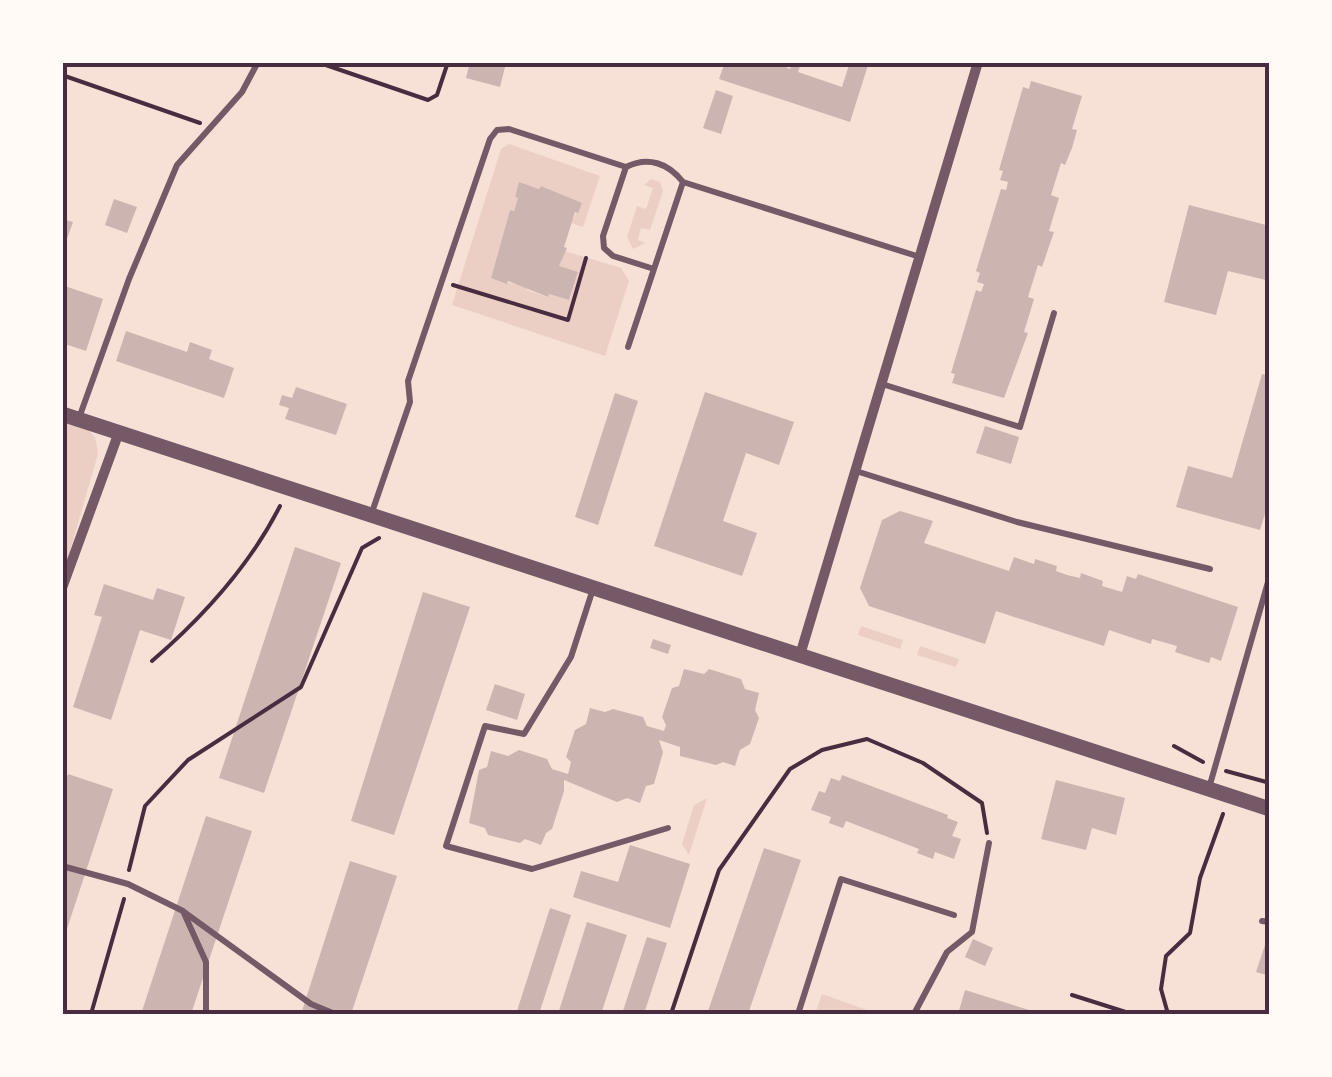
<svg xmlns="http://www.w3.org/2000/svg" width="1332" height="1077" viewBox="0 0 1332 1077" font-family="'Exo 2',sans-serif">
  <style>
    .green { fill: #ebcfc5 }
    .building { fill: #ccb4b1 }
    .lines { fill: none; stroke-linecap: round; stroke-linejoin: round }
    .path { stroke: #4a2c40; stroke-width: 4 }
    .service { stroke: #755966; stroke-width: 6 }
    .minor { stroke: #755966; stroke-width: 10 }
    .tertiary { stroke: #755966; stroke-width: 15 }
    .neatline { fill: none; stroke: #4a2c40; stroke-width: 4 }
  </style>
  <rect width="100%" height="100%" fill="#f7e1d7"/>
  <path class="green" d="M509,144L600,176L583,227L571,223L581,203L541,186L539,189L519,183L515,197L518,198L514,211L510,210L491,278L527,287V290L547,297L549,294L569,300L578,273L559,266L565,251L621,268L629,281L605,356L452,305L501,149Z
    M651,179L660,182L663,191L650,230L641,228L638,240L645,243L633,249L627,237L637,206L646,209L653,188L644,185Z
    M63,422C86,428 96,427 98,454L63,575Z
    M861,626L903,640L900,649L858,635Z
    M920,646L959,659L956,667L917,655Z
    M707,798L689,855L682,844L694,805Z
    M822,994L878,1014H815Z"/>
  <path class="building" d="M470,62L506,63L500,87L466,78Z
    M725,62H774L790,69L792,63L800,66L798,72L842,87L850,62H869L850,122L719,79Z
    M1031,81L1082,96L1072,129L1077,130L1072,148L1065,165L1061,163L1051,195L1059,198L1049,231L1054,232L1042,267L1038,265L1028,297L1034,299L1024,332L1028,333L1004,398L952,383L955,374L951,373L976,290L981,292L984,284L977,282L980,273L976,271L1001,189L1006,190L1008,182L1000,180L1003,171L999,170L1023,87L1029,89Z
    M716,90L733,96L721,134L703,128Z
    M519,182L539,189L541,186L582,203L578,213L575,212L564,247L567,248L559,266L578,272L569,300L549,294L548,297L508,281L507,284L491,278L510,210L514,211L518,198L515,197Z
    M114,199L137,207L127,233L105,225Z
    M1189,205L1270,226V281L1228,271L1216,315L1164,302Z
    M62,219L73,222L63,250H62Z
    M62,285L103,299L86,351L62,343Z
    M126,331L187,352L190,342L212,350L209,359L234,368L224,398L116,361Z
    M1262,374L1270,376V498L1260,530L1176,507L1188,466L1232,478Z
    M296,387L347,404L336,435L285,419L289,408L279,405L282,395L292,398Z
    M705,392L794,422L779,465L746,453L723,521L757,533L742,576L654,546Z
    M615,393L638,401L598,525L575,517Z
    M985,426L1019,437L1011,464L976,453Z
    M900,511L933,521L924,543L1009,571L1014,557L1034,564L1035,559L1057,566L1056,571L1067,575L1080,578L1081,573L1103,581L1102,586L1122,592L1127,576L1136,579L1138,574L1238,607L1221,661L1211,657L1209,663L1175,652L1177,646L1152,639L1151,644L1109,630L1104,646L996,611L985,644L869,606L860,588L882,520Z
    M295,547L341,563L264,793L219,778Z
    M104,584L153,600L157,588L185,597L171,640L140,630L111,720L73,707L102,617L94,615Z
    M423,592L470,607L394,835L351,821Z
    M653,639L671,645L668,654L650,648Z
    M684,669L704,674L709,669L741,679L745,689L759,693L755,710L759,718L750,744L740,750L735,766L723,762L716,765L680,756V747L659,740L663,752L654,784L646,786L640,803L627,798L617,802L564,780V791L552,829L546,833L541,845L525,839L520,843L488,835L485,828L469,823L479,770L487,767L491,751L508,756L519,750L547,759L552,769L568,774L571,762L566,757L575,730L586,724L590,708L605,712L613,709L643,717L647,726L664,731L666,725L662,717L672,688L679,686Z
    M495,684L525,694L517,720L486,710Z
    M68,774L113,789L63,941L62,790Z
    M842,775L948,815L947,818L958,822L952,836L961,839L954,859L935,852L933,859L917,853L919,849L846,821L843,828L829,823L831,817L811,810L819,791L825,793L831,778L840,781Z
    M1056,780L1125,798L1116,835L1092,828L1086,850L1041,839Z
    M206,816L252,831L191,1014H141Z
    M630,845L690,864L670,928L573,897L581,871L618,882Z
    M764,848L801,860L748,1014H707Z
    M350,861L397,876L351,1014H301Z
    M550,908L571,915L539,1014H516Z
    M587,922L627,935L601,1014H558Z
    M647,937L667,943L644,1014H622Z
    M973,939L993,948L985,966L965,957Z
    M1266,942L1270,943V976L1256,972Z
    M965,990L1042,1014H958Z"/>
  <g class="lines">
    <path class="path" d="M317,62L428,100L437,95L448,62
      M62,75L200,123
      M453,285L568,320L586,258
      M152,661C203,617 249,567 280,506
      M1174,746L1203,762
      M1226,771L1270,783
      M129,870L145,806L188,760L301,687L362,548L379,538
      M1072,995L1132,1014
      M91,1014L124,899
      M671,1014L719,870L790,769L822,750L867,739L923,763L982,803L987,833
      M1168,1014L1161,989L1166,956L1190,933L1200,878L1223,814"/>
    <path class="service" d="M626,167L603,236L604,248L613,256L654,269
      M628,347L683,182
      M882,384L1020,427L1054,313
      M79,418L129,279L177,165L242,92L258,62
      M856,471L1017,522L1210,569
      M371,515L410,402L408,381L490,139L497,130L509,129L626,167C648,156 668,163 683,182L920,257
      M593,589L571,657L524,734L485,726L446,846L532,869L668,828
      M1209,788L1270,575
      M62,866L128,884L183,911L206,962V1014
      M184,912L311,1004L335,1014
      M1262,921L1270,922
      M798,1014L841,879L954,915
      M914,1014L947,952L972,932L989,843"/>
    <path class="minor" d="M62,588L119,432
      M800,655L978,62"/>
    <path class="tertiary" d="M62,414L1270,809"/>
  </g>
  <rect width="1332" height="1077" fill="none" stroke="#fffaf5" stroke-width="130"/>
  <rect x="65" y="65" width="1202" height="947" class="neatline"/>
</svg>
